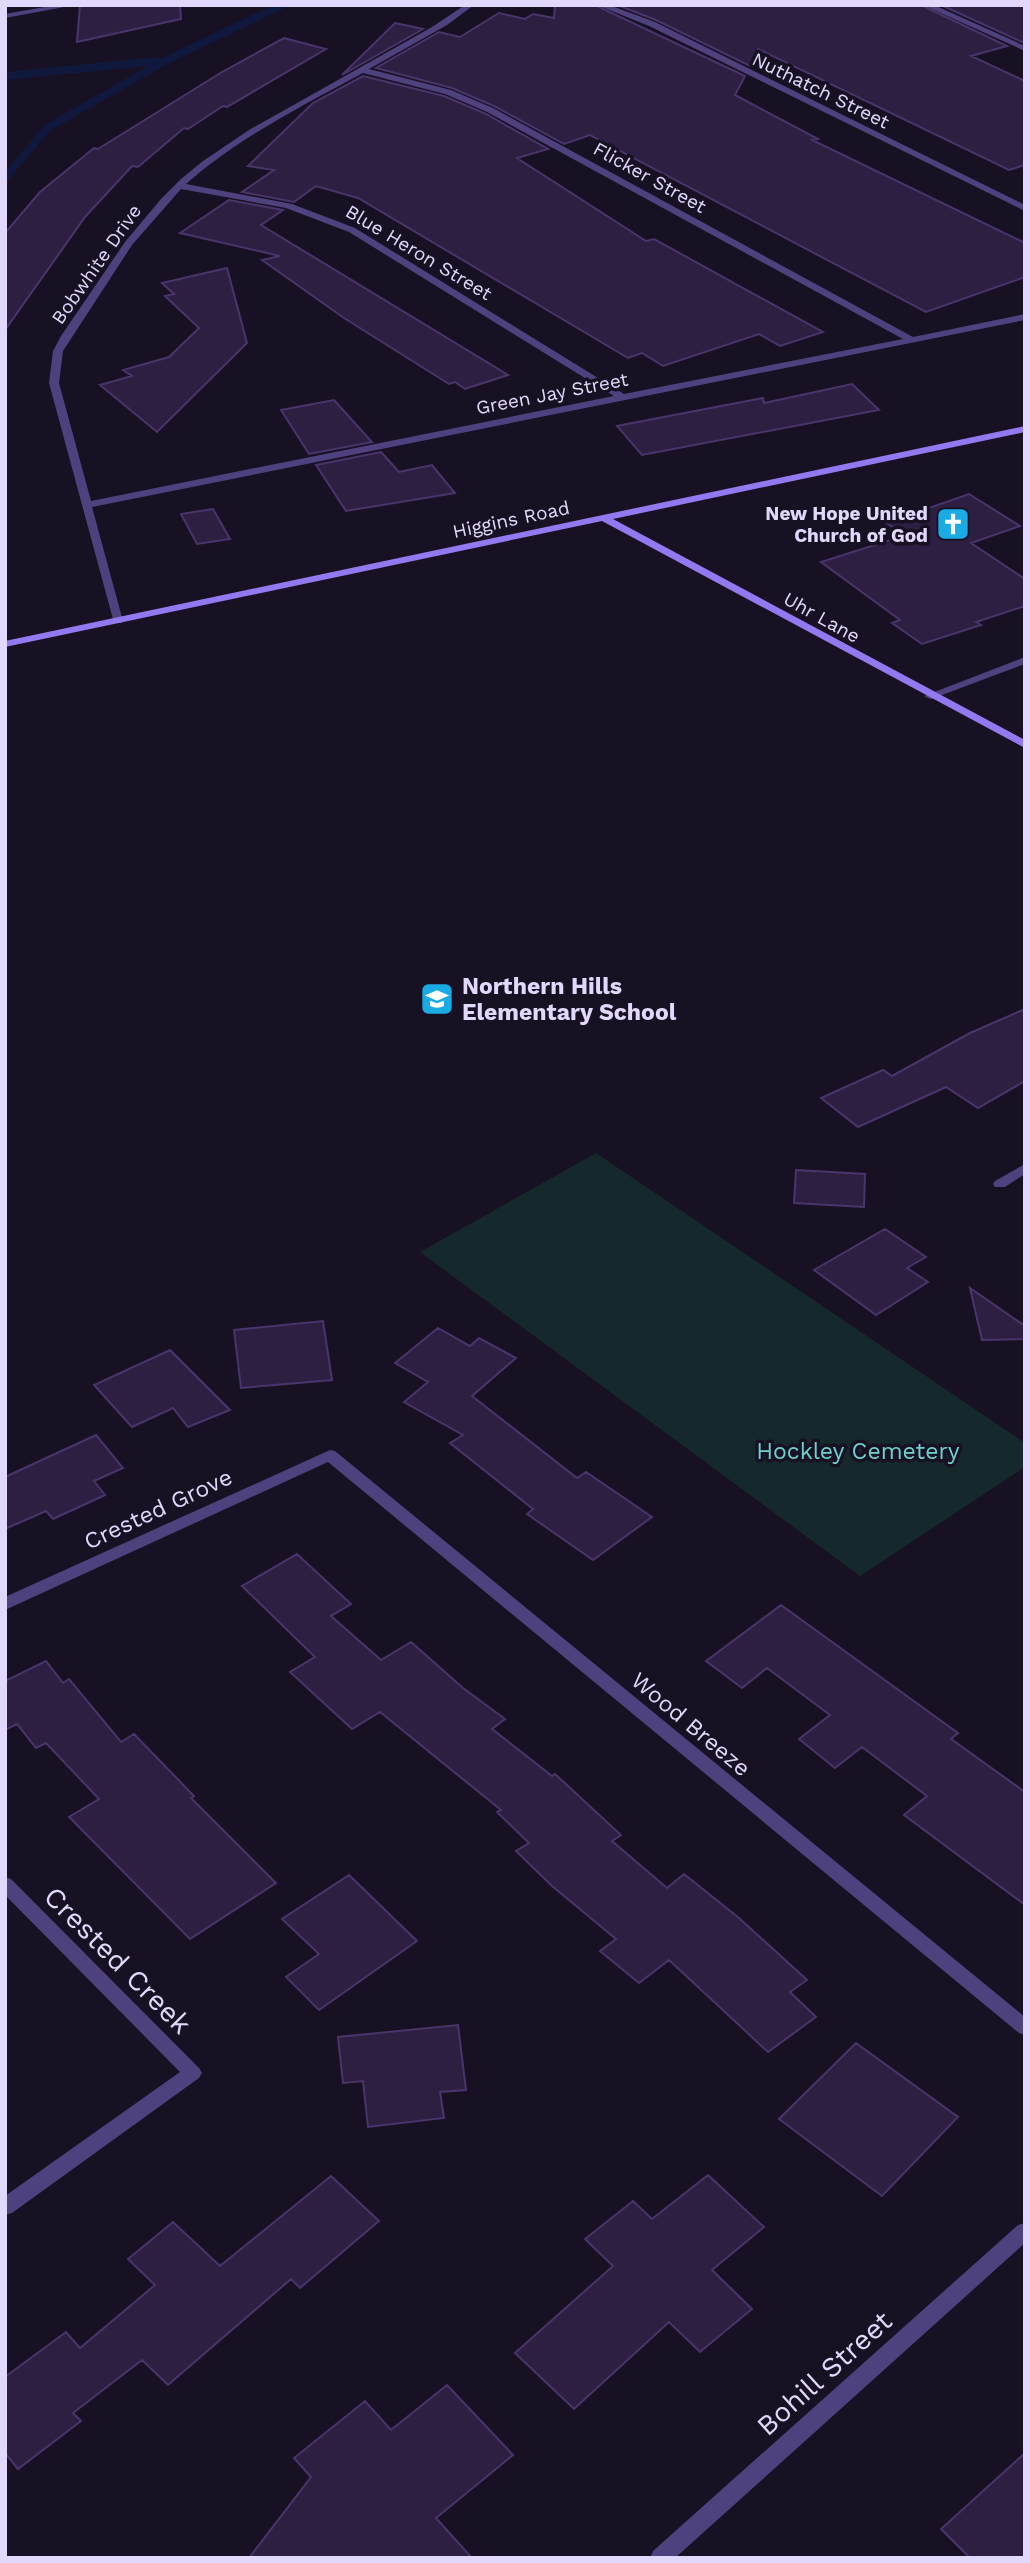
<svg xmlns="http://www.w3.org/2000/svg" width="1030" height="2563" viewBox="0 0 1030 2563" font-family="'Work Sans',sans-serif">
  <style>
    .green { fill: #15292c }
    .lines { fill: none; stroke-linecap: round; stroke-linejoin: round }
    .stream { stroke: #10183d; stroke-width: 8 }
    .building { fill: #2d1f42; stroke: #49346b; stroke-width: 2 }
    .street { fill: #4f417d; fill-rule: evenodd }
    .secondary { fill: #9279f0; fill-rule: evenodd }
    .labels { text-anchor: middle; stroke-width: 7; stroke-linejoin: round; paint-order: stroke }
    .far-street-label { font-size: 19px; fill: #e2d8fb; stroke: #181123 }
    .far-poi-label { font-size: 19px; font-weight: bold; fill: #e2d8fb; stroke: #181123; text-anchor: end }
    .poi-label { font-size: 23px; font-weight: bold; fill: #e2d8fb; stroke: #181123; text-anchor: start }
    .park-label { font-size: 23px; fill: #6cd3cc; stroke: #181123 }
    .street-label { font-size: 23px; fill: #e2d8fb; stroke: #181123 }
    .near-street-label { font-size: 28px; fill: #e2d8fb; stroke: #181123 }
  </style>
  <rect width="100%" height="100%" fill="#181123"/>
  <path class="green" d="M596,1153L1025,1443V1467L860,1576L420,1252Z"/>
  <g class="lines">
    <path class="stream" d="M5,76L158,61
      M5,178L47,128L165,61L282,5"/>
  </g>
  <path class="building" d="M80,5H180L181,19L77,42Z
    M555,5H595L745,76L735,95L818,139L812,140L1025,243V277L926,312L590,135L564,144L494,106L452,88L376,68L439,32L460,37L499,13L525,19L533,14L554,18Z
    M617,5H921L1007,46L971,56L1025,81V165L1009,170L758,49L750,66L656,20Z
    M941,5H1025V41L1022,42Z
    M395,23L423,29L342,75Z
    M284,38L326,49L227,107L223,106L188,129L184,128L138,167L132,166L85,217L5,330V233L40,192L94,148L98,149L222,72Z
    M363,76L444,96L486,114L548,149L517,158L646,241L654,239L823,332L780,346L759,334L663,366L642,353L628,358L358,198L316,186L294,202L242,192L274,170L248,166L313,103Z
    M229,200L283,210L261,225L508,375L465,389L455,382L449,384L344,318L262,260L280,256L180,233Z
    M227,268L247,343L157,432L100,385L132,376L123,370L169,357L199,328L165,296L174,294L162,283Z
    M852,384L879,410L642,455L617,426L763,398L764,403Z
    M334,400L372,442L309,454L281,410Z
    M381,452L399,472L432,465L455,493L346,511L316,465Z
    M969,494L1020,526L971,543L1025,579V606L976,622L981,625L922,644L892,623L900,620L821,562L906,535L886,523Z
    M213,509L230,539L197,544L181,514Z
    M1025,1009V1081L978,1108L946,1087L858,1127L821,1098L883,1070L892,1076L970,1033Z
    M796,1170L865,1174L864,1207L794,1203Z
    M885,1229L926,1257L907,1268L928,1282L876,1315L814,1270Z
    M970,1288L1025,1326V1339L982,1340Z
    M323,1321L332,1380L241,1388L234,1330Z
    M438,1328L470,1346L479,1338L516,1358L472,1396L577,1478L586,1472L652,1517L593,1560L527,1514L533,1509L450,1443L463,1435L404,1402L428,1382L395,1363Z
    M170,1350L230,1410L188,1427L173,1408L132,1427L94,1385Z
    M96,1435L123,1468L94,1481L105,1495L53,1519L46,1511L5,1529V1477Z
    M297,1554L351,1604L331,1616L381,1660L411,1642L463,1688L505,1719L492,1729L552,1776L555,1774L621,1835L612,1841L667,1888L684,1874L739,1918L807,1980L790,1992L816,2017L768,2052L669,1960L639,1983L600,1951L616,1939L552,1886L516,1851L529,1843L497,1812L501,1810L380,1712L352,1729L290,1672L315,1657L242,1586Z
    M781,1605L958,1733L951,1739L1025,1792V1905L904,1815L927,1796L862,1747L835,1768L799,1739L830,1715L767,1668L742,1688L706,1661Z
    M46,1661L63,1683L69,1679L121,1742L134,1734L194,1796L191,1798L276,1883L190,1939L69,1817L99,1799L46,1743L36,1748L17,1724L5,1730V1681Z
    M349,1875L417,1941L319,2010L286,1977L319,1954L282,1919Z
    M458,2025L466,2090L440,2092L444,2118L368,2127L363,2081L343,2083L338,2037Z
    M856,2043L958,2117L882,2196L779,2119Z
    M708,2175L764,2227L712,2270L752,2309L700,2352L669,2322L574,2409L515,2353L613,2266L585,2239L633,2201L652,2219Z
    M331,2176L379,2221L300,2288L291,2279L168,2385L142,2360L73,2413L81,2421L18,2469L5,2453V2377L66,2332L80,2348L155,2285L128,2259L173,2222L220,2266Z
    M447,2385L513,2455L436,2518L472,2558H249L311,2477L294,2458L365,2401L391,2430Z
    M1025,2453V2558H970L941,2529Z"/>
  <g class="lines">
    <path class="street" d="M56,5H75L5,18V14Z
      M465,5H474L447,25L369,69L451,90L493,108L913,337L1025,314V320L92,507L123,621L122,623H114L49,383L53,351L61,336L125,242L161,199L181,179L203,161L249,130L432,27ZM363,73L445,94L487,112L903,339L624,394L355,228L292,204L186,184C238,138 302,106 363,73ZM181,189L286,208L349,232L614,396L91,501L59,383L63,351L132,245Z
      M597,5H609L655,22L1025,205V211L649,26Z
      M923,5H934L1025,46V51Z
      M1025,657V664L934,698L930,699L924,696Z
      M1025,1164V1174L1005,1187H995L993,1184L995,1181Z
      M330,1450L335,1451L1025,2017V2035L1019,2033L328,1462L5,1610V1597Z
      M5,1877L11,1879L199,2068L202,2073L199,2078L12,2213L5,2215V2196L180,2072L5,1895Z
      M1025,2223V2243L675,2558H650L653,2551L1018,2225Z"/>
    <path class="secondary" d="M1025,426V432L613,519L1025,740V748L602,521L5,647V641Z"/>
  </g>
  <defs>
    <symbol id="church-square" viewBox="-11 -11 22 22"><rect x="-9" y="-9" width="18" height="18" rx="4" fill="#1aaae4" stroke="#181123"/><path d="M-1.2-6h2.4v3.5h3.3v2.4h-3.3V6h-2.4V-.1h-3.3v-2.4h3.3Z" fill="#fff"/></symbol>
    <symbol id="school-square" viewBox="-11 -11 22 22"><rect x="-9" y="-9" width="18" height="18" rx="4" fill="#1aaae4" stroke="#181123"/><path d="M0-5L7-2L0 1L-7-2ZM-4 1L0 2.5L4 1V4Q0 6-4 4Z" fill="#fff"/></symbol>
  </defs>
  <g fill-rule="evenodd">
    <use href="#church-square" x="934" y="505" width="38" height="38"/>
    <use href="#school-square" x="418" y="980" width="38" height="38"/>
  </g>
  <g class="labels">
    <g class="far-street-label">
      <text transform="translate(821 90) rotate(26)" y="7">Nuthatch Street</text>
      <text transform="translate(650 177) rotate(29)" y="7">Flicker Street</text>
      <text transform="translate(419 252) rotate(31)" y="7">Blue Heron Street</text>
      <text transform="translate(96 264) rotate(-55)" y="7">Bobwhite Drive</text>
      <text transform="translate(552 393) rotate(-11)" y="7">Green Jay Street</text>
      <text transform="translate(511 519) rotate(-12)" y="7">Higgins Road</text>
      <text transform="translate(822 617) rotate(29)" y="7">Uhr Lane</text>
    </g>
    <g class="far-poi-label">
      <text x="928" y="520">New Hope United<tspan x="928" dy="22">Church of God</tspan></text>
    </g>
    <g class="poi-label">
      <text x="462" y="994">Northern Hills<tspan x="462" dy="26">Elementary School</tspan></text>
    </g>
    <g class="park-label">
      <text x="858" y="1459">Hockley Cemetery</text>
    </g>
    <g class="street-label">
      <text transform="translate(158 1509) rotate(-25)" y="8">Crested Grove</text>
      <text transform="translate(691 1724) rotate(40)" y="8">Wood Breeze</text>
    </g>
    <g class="near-street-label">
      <text transform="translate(118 1960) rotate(45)" y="10">Crested Creek</text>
      <text transform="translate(824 2373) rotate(-42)" y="10">Bohill Street</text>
    </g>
  </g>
  <rect width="1030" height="2563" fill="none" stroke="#e2d8fb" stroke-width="14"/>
</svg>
